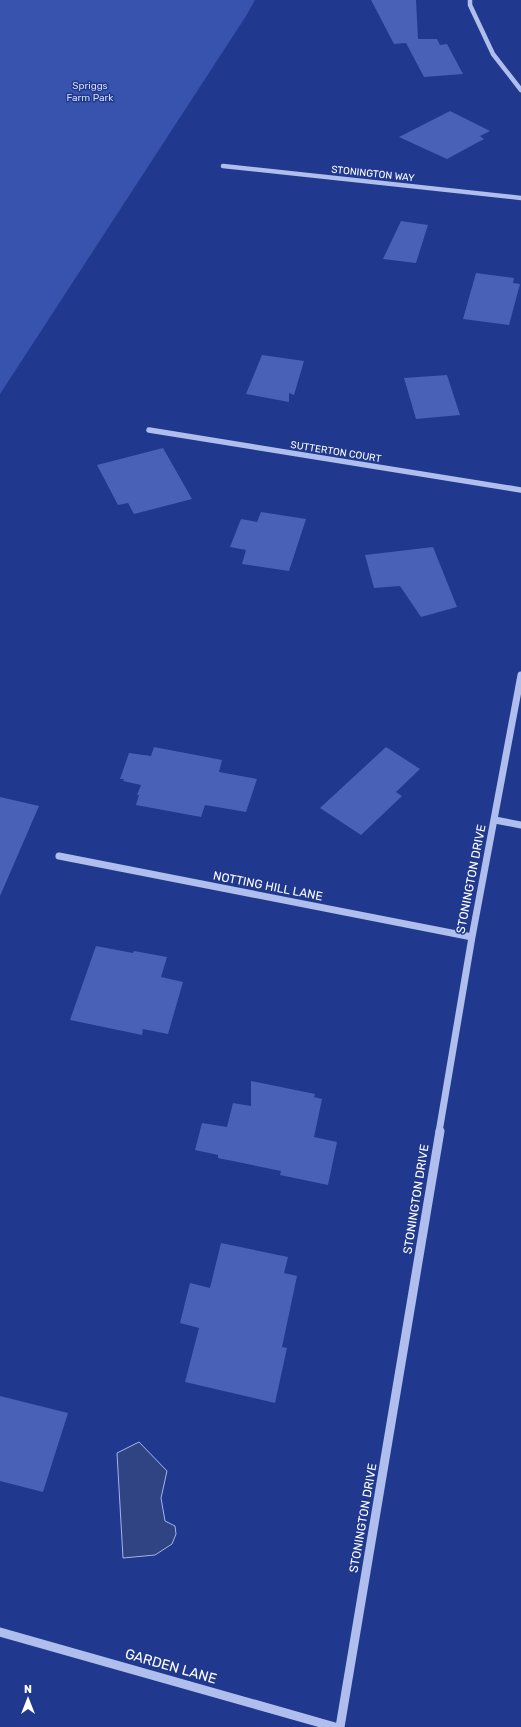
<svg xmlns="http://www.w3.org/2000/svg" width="521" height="1727" viewBox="0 0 521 1727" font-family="Rubik,sans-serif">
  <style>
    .green { fill: #3853ae }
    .water { fill: #304382; stroke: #a3b5ee }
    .building { fill: #4961b6 }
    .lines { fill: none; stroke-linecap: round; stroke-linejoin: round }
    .minor-far3 { stroke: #afbeec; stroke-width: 4.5 }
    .minor-far2 { stroke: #afbeec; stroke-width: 5.5 }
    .minor-far1 { stroke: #afbeec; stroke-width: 7 }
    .minor { stroke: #afbeec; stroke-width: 9 }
    .labels { text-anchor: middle; stroke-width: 3; stroke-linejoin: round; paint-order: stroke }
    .far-park-label { font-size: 10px; fill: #d4ddf9; stroke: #20398e }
    .far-street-label { font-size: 10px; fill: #fff; stroke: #20398e }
    .street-label { font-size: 12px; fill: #fff; stroke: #20398e }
    .near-street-label { font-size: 14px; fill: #fff; stroke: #20398e }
  </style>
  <rect width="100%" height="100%" fill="#20398e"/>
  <path class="green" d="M0,0H255L246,16L0,394Z"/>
  <path class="water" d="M139,1442L167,1471L161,1498L165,1521L175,1526L176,1534L172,1544L155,1555L123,1558L117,1453Z"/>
  <path class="building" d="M371,0H416L418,39H437L440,45L447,44L463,74L424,77L406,43L394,44Z
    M450,111L490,131L480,136L484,139L447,159L399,137Z
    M401,221L428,225L416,263L383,259Z
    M476,273L514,278L513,283L520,284L509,325L463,319Z
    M262,355L304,361L294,395L289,393V402L246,394Z
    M447,375L460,415L416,419L404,378Z
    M163,448L192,499L134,514L128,503L118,505L97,465Z
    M261,512L306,519L289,571L242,564L246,550L230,547L241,519L257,522Z
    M433,547L457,607L421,617L400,586L374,588L365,555Z
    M154,747L222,760L219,772L257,779L246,812L205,805L201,817L136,805L139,795H137L141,785L123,781L124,779H120L129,753L151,756Z
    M386,747L420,769L396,792L402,796L361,835L320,808Z
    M0,797L39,806L0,896Z
    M96,946L133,953L134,951L167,957L161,977L183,982L168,1034L143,1029L142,1035L70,1020Z
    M251,1081L315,1094L314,1097L322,1099L314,1137L337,1142L328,1185L280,1175L281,1171L218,1158V1155L195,1150L202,1123L227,1127L233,1103L251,1106Z
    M221,1243L288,1257L284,1273L297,1276L282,1347L287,1348L275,1403L185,1382L199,1328L180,1323L190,1283L210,1288Z
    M0,1396L68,1413L43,1492L0,1481Z"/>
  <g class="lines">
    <path class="minor-far3" d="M470,0V5L493,54L521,90
      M223,166L521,198"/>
    <path class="minor-far2" d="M149,430L521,490"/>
    <path class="minor-far1" d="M495,820L521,825
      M59,856L472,937
      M439,1132L472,937L521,675"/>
    <path class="minor" d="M0,1632L335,1727
      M340,1727L440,1131"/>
  </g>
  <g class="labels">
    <g class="far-park-label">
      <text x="90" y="89">Spriggs<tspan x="90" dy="12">Farm Park</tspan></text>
    </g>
    <g class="far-street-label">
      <text transform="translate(373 173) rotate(6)" y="4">STONINGTON WAY</text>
      <text transform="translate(336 451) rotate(9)" y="4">SUTTERTON COURT</text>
    </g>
    <g class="street-label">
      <text transform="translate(471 879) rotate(-79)" y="4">STONINGTON DRIVE</text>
      <text transform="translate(268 886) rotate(11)" y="4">NOTTING HILL LANE</text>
      <text transform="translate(416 1199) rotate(-81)" y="4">STONINGTON DRIVE</text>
      <text transform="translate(363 1518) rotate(-80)" y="4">STONINGTON DRIVE</text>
    </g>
    <g class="near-street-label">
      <text transform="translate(171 1666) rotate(16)" y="5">GARDEN LANE</text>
    </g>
  </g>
  <g transform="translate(28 1699)" stroke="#20398e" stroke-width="3" paint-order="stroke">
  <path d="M0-3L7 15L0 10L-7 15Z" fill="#ffffff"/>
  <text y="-6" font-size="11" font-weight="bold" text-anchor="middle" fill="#ffffff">N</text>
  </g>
</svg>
